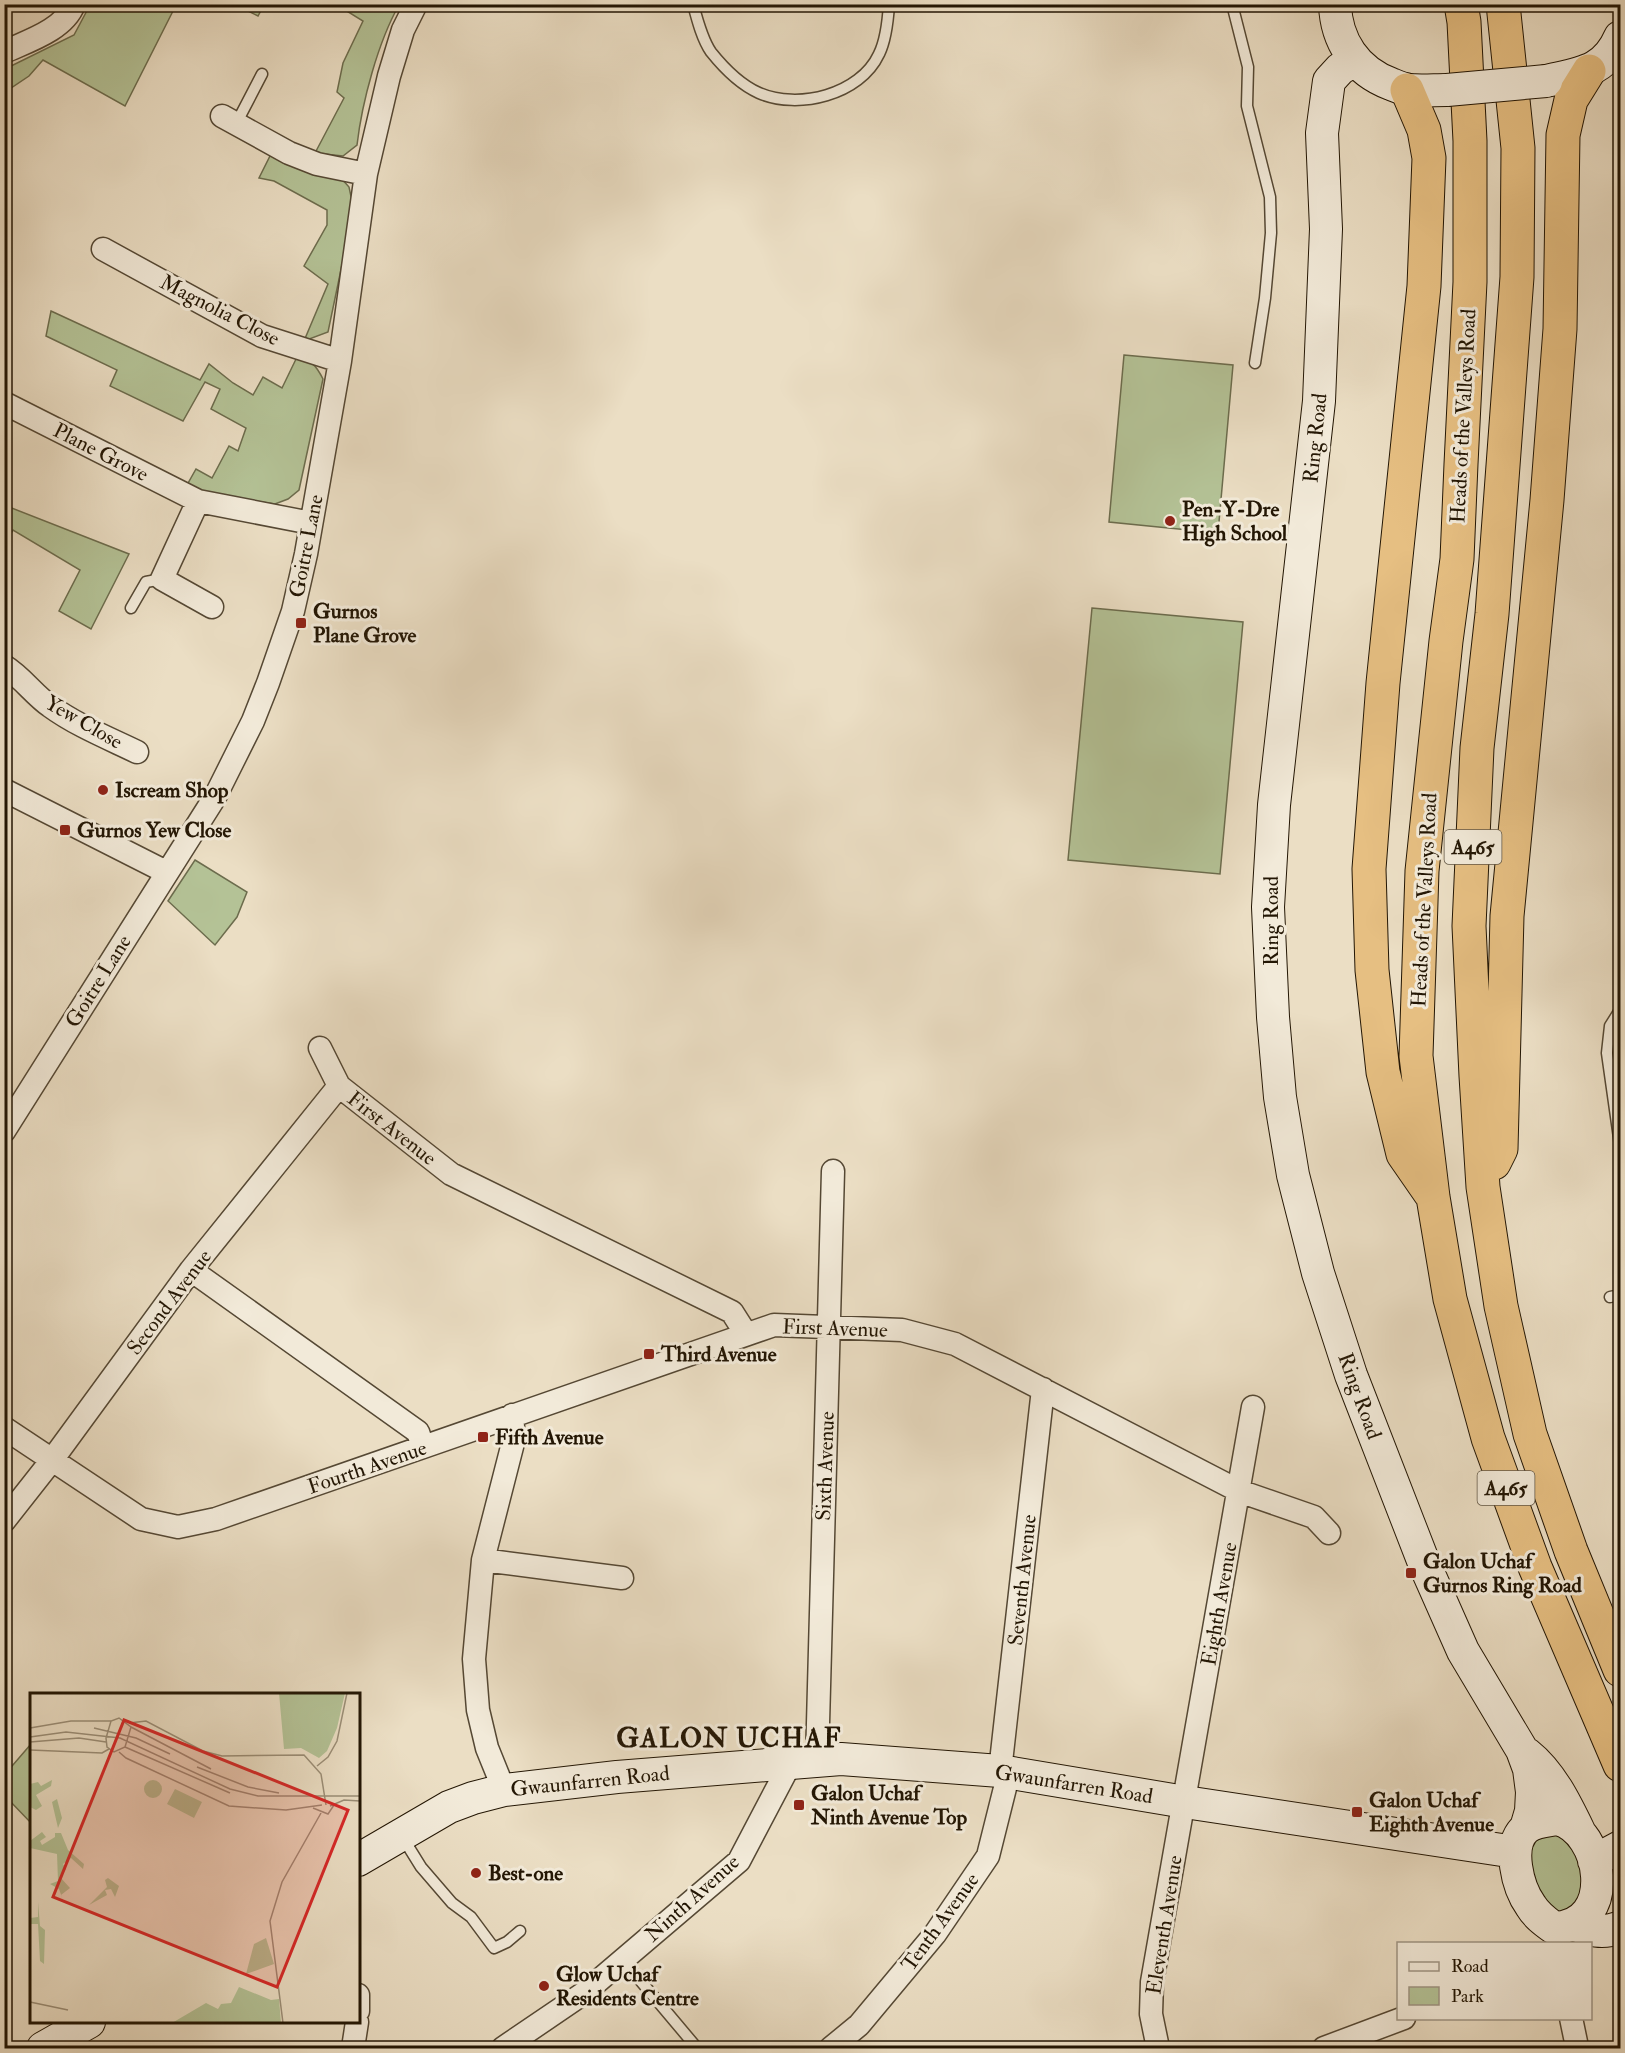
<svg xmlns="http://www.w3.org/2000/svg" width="1625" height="2053" viewBox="0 0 1625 2053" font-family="'IM FELL Double Pica',serif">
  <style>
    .green { fill: #b4c296; stroke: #6c6c4d; stroke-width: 1.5 }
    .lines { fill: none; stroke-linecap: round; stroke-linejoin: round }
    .lane-casing { stroke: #554834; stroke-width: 13 }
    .street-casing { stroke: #554834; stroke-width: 25 }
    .secondary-casing { stroke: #231604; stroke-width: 34 }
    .highway-casing { stroke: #231604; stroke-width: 35 }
    .lane { stroke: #f2ead9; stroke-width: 10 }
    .street { stroke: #f2ead9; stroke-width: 22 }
    .secondary { stroke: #f2ead9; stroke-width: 32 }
    .highway { stroke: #e6bf82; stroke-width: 33 }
    .secondary-bridge-casing { stroke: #231604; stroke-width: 34; stroke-linecap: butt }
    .secondary-bridge { stroke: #f2ead9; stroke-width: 32 }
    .poi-dot { fill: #8f2418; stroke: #f2ead9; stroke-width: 2 }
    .labels { text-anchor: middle; stroke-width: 6; stroke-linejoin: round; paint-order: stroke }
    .shield { fill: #f2ead9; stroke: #615644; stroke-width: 1.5 }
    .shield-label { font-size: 20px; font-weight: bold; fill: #231604 }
    .street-label { font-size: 21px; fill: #231604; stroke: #f2ead9 }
    .poi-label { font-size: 21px; font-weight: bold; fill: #231604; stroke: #f2ead9; text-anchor: start }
    .district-label { font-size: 27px; font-weight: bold; letter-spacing: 1.5px; fill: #231604; stroke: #f2ead9 }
    .inset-road { fill: none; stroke: #9b8e77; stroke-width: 1.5 }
    .view { fill: #d62828; fill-opacity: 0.15; stroke: #d62828; stroke-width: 3 }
    .inset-edge { fill: none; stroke: #231604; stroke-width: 3 }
  </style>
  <rect width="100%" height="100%" fill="#ebdec4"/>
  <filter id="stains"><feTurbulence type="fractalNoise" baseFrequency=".00333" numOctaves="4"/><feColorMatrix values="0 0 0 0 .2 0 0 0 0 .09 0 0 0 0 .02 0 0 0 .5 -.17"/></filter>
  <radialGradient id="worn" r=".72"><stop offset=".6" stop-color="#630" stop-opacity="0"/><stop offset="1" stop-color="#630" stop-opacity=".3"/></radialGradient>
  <path class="green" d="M90,5H176L125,106L43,60L29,76L5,92V69L74,35Z
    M236,5H264L258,16Z
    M337,5H399C378,42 362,102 357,145L343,156L315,153L344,98L337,92L343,63L363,21Z
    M272,152L341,178L349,187L352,201L343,260L328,332L304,341L328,284L304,266L327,225V210L274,181L259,178Z
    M51,311L200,380L209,364L233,383L253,395L263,377L282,388L297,357C311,360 316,365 323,379L299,490L288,499L275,504L198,492L187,485L196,469L212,478L229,446L238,451L246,428L211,409L220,389L205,382L183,421L110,386L117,370L46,336Z
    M1124,355L1233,365L1218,533L1109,522Z
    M4,505L129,554L91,629L59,611L80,570L13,530L8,539L5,537Z
    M1092,608L1243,622L1220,874L1068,860Z
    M195,860L247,892L237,917L215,945L168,901Z
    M31,1744V1823L7,1798L6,1773Z
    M1544,1834H1558L1578,1855L1583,1881L1582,1899L1561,1916L1541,1899L1531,1868V1850L1536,1841Z"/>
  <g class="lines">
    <defs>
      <path id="lane" d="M693,4C697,19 702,39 711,52C723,67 741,85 759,93C798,110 860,95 879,54C886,40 888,20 889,4
        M1232,4L1248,67L1247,106L1270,197L1271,233L1265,298L1255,363
        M236,124L262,74
        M4,164H5
        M131,608L146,582L162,579
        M1620,1010L1610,1026L1607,1053L1620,1145
        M1610,1297L1620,1295
        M403,1838L421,1867L452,1903L471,1917L494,1948L507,1942L520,1931
        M623,1960L697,2048"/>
      <path id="street" d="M4,52C28,41 64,30 74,4
        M222,116L289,153L317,164L366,174
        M103,249L262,336L340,361
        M4,403L198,501L311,523
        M198,501L162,579L212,607
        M4,666C22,677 34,695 50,706C76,725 108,738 137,752
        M4,790L166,872
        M320,1048L339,1086L451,1174L732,1312L746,1334
        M4,1131L215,797L253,721L268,683L293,611L306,554L340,361L366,174L389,76L403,30L416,4
        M191,1270L418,1432L423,1447
        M4,1428L141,1519L178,1527L216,1519L774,1325L902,1330L955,1344L1239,1491L1314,1517L1329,1533
        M4,1521L52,1460L191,1270L339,1086
        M483,1560L622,1578
        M817,1760L833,1171
        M1000,1771L1043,1389
        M504,1790L487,1748L478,1710L474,1659L483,1560L514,1439L512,1415
        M358,1995V2011
        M1571,2018L1576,2042L1575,2048
        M353,2048L357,2022
        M503,2048L584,1993L739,1861L791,1762
        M831,2048L859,2025L935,1934L988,1856L1009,1772
        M1158,2048L1151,2014L1152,1982L1253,1407
        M1324,2048L1404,2018"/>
      <path id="secondary" d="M1335,4C1336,41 1356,71 1391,84C1396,86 1403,89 1409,90C1421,91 1434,90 1447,90
        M1354,60L1340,69L1329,81L1322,133L1326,229L1319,401L1274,805L1268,907L1273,1017L1280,1097L1293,1175L1318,1273L1351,1375L1424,1563L1463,1651L1522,1750L1529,1769L1532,1792L1531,1811L1526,1828
        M1546,81C1580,73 1605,72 1620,37
        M1527,1754C1551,1773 1566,1804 1579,1831
        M1557,1819C1604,1830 1618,1926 1554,1928C1546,1922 1537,1916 1531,1906C1518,1888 1506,1845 1526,1828C1535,1821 1546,1821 1557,1819Z
        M358,1860L449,1807L473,1798L504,1790L617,1777L841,1759L1000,1771L1185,1802L1515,1852
        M1594,1861L1620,1847
        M1575,1925C1590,1930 1602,1934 1618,1928
        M43,2048L89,2022"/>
      <path id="highway" d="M1461,4L1464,22L1470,141V282L1461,464L1457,559L1446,641L1422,871L1416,1056L1433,1197L1450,1299L1488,1438L1535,1567L1620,1765
        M1503,4L1518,148L1517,277L1492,614L1477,748L1469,926L1476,1076L1483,1187L1501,1306L1530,1434L1571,1551L1620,1670
        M1407,90L1424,130L1429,158L1424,286L1383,683L1369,869L1372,970L1383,1072L1403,1154L1430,1193
        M1494,1163L1501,1149L1507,916L1547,500L1560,329L1563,135L1571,100L1589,71"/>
    </defs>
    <use href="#lane" class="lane-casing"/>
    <use href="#street" class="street-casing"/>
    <use href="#secondary" class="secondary-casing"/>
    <use href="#highway" class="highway-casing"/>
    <use href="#lane" class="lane"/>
    <use href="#street" class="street"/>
    <use href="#secondary" class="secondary"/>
    <use href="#highway" class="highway"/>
    <defs>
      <path id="secondary-bridge" d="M1447,90L1546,81"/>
    </defs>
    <use href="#secondary-bridge" class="secondary-bridge-casing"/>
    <use href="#secondary-bridge" class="secondary-bridge"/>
  </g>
  <g class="poi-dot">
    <circle cx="1170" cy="521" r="6"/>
    <rect x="295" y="617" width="12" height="12" rx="3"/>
    <circle cx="103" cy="790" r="6"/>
    <rect x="59" y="824" width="12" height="12" rx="3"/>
    <rect x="643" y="1348" width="12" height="12" rx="3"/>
    <rect x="477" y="1431" width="12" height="12" rx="3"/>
    <rect x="1405" y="1567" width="12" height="12" rx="3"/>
    <rect x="793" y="1799" width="12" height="12" rx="3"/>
    <rect x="1351" y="1806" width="12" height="12" rx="3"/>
    <circle cx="476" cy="1873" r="6"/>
    <circle cx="544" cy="1986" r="6"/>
  </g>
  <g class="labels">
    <g class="shield">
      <rect x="1444.5" y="830" width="57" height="34" rx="4.5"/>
      <rect x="1477.5" y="1471" width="57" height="34" rx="4.5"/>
    </g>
    <g class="shield-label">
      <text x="1473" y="854">A465</text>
      <text x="1506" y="1495">A465</text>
    </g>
    <g class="street-label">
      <text transform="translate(220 310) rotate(27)" y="7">Magnolia Close</text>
      <text transform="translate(1463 416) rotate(-87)" y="7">Heads of the Valleys Road</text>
      <text transform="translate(1315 438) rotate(-84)" y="7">Ring Road</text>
      <text transform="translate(101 452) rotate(27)" y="7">Plane Grove</text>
      <text transform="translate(306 546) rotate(-79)" y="7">Goitre Lane</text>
      <text transform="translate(84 722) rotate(30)" y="7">Yew Close</text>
      <text transform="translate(1424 900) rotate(-87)" y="7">Heads of the Valleys Road</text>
      <text transform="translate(1271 921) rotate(-90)" y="7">Ring Road</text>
      <text transform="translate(98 981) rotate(-58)" y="7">Goitre Lane</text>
      <text transform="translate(392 1128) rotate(38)" y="7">First Avenue</text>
      <text transform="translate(169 1302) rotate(-53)" y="7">Second Avenue</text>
      <text transform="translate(835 1328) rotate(2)" y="7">First Avenue</text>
      <text transform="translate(1360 1396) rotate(70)" y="7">Ring Road</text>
      <text transform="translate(825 1466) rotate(-88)" y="7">Sixth Avenue</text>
      <text transform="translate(367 1467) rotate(-19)" y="7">Fourth Avenue</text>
      <text transform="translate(1022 1580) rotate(-84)" y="7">Seventh Avenue</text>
      <text transform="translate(1219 1604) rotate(-80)" y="7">Eighth Avenue</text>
      <text transform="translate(590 1781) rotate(-6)" y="7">Gwaunfarren Road</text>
      <text transform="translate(1074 1784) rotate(9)" y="7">Gwaunfarren Road</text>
      <text transform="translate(692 1898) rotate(-42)" y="7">Ninth Avenue</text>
      <text transform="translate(940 1922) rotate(-54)" y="7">Tenth Avenue</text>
      <text transform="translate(1164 1925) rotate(-81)" y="7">Eleventh Avenue</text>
    </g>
    <g class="poi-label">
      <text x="1182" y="516">Pen-Y-Dre<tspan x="1182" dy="24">High School</tspan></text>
      <text x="313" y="618">Gurnos<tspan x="313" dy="24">Plane Grove</tspan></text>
      <text x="115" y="797">Iscream Shop</text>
      <text x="77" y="837">Gurnos Yew Close</text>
      <text x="661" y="1361">Third Avenue</text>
      <text x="495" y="1444">Fifth Avenue</text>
      <text x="1423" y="1568">Galon Uchaf<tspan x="1423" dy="24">Gurnos Ring Road</tspan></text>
      <text x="811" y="1800">Galon Uchaf<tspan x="811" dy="24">Ninth Avenue Top</tspan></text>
      <text x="1369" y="1807">Galon Uchaf<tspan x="1369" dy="24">Eighth Avenue</tspan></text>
      <text x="488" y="1880">Best-one</text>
      <text x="556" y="1981">Glow Uchaf<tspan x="556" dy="24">Residents Centre</tspan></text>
    </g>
    <g class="district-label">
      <text x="729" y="1747">GALON UCHAF</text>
    </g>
  </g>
  <g transform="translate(30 1693)">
    <rect width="330" height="330" fill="#ebdec4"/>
    <path d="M249,0H315L307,35L297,58L289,65L271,55L254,56ZM22,87L21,93L6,102L12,113L6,117L0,114V91L8,89L11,93ZM114 96a9 9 0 1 1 18 0a9 9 0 1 1-18 0ZM145,96L172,109L164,125L137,111ZM27,106L32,125L28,135L22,109ZM12,139L16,144L10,148L12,152L25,144V140H31L38,157L54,171L53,176L41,165L33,171L36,176L30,184L40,195L31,202L34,210L29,196L20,191L28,188L27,161L0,155V148ZM78,185L89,193L85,204L81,196L75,197L77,202L59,212L77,194L75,187ZM8,209L10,233L15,237L14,271L10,268L8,231H0V225L8,224ZM236,245L244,271L216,281L224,251ZM209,294L241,307L249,306L251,330H142L176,310L188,316L191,311L201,310Z" fill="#b4c296"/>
    <path class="inset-road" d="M89,25L101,34L95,54L84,59L77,54L76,45L81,28ZM99,30L116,28L173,58L192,63L274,62L291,81L296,112M101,34L181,76M0,35L41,28H81M64,35L106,45L140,61M0,44L36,39L90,45L200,96L228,103H330M0,49L49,45L76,49M95,54L200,100M0,57L72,60L79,56M89,59L96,65L199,113L256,117L292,112M287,73L298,64L307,48L317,0M167,74L218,94L249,100M300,113L314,107L330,108M283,115L298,121L304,112M0,309L38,317M253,330L240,228L252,189L291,120"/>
    <path class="view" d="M94,27L318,117L247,294L23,204Z"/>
    <rect width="330" height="330" class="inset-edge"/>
  </g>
  <rect width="1625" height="2053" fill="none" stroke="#ebdec4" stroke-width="24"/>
  <rect x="6" y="6" width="1613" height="2041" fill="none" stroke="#231604" stroke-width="3"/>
  <rect x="12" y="12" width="1601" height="2029" fill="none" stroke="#231604" stroke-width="1.5"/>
  <rect x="1397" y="1942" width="195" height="78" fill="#f2ead9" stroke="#9f9584" stroke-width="1.5"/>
  <rect x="1409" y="1962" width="30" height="9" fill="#f2ead9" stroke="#9f9584" stroke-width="1.5"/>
  <text x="1451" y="1972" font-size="18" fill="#231604">Road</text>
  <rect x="1409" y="1987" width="30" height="18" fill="#b4c296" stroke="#9f9584" stroke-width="1.5"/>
  <text x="1451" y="2002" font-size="18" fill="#231604">Park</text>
  <rect width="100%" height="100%" filter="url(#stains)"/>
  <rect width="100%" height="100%" fill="url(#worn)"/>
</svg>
